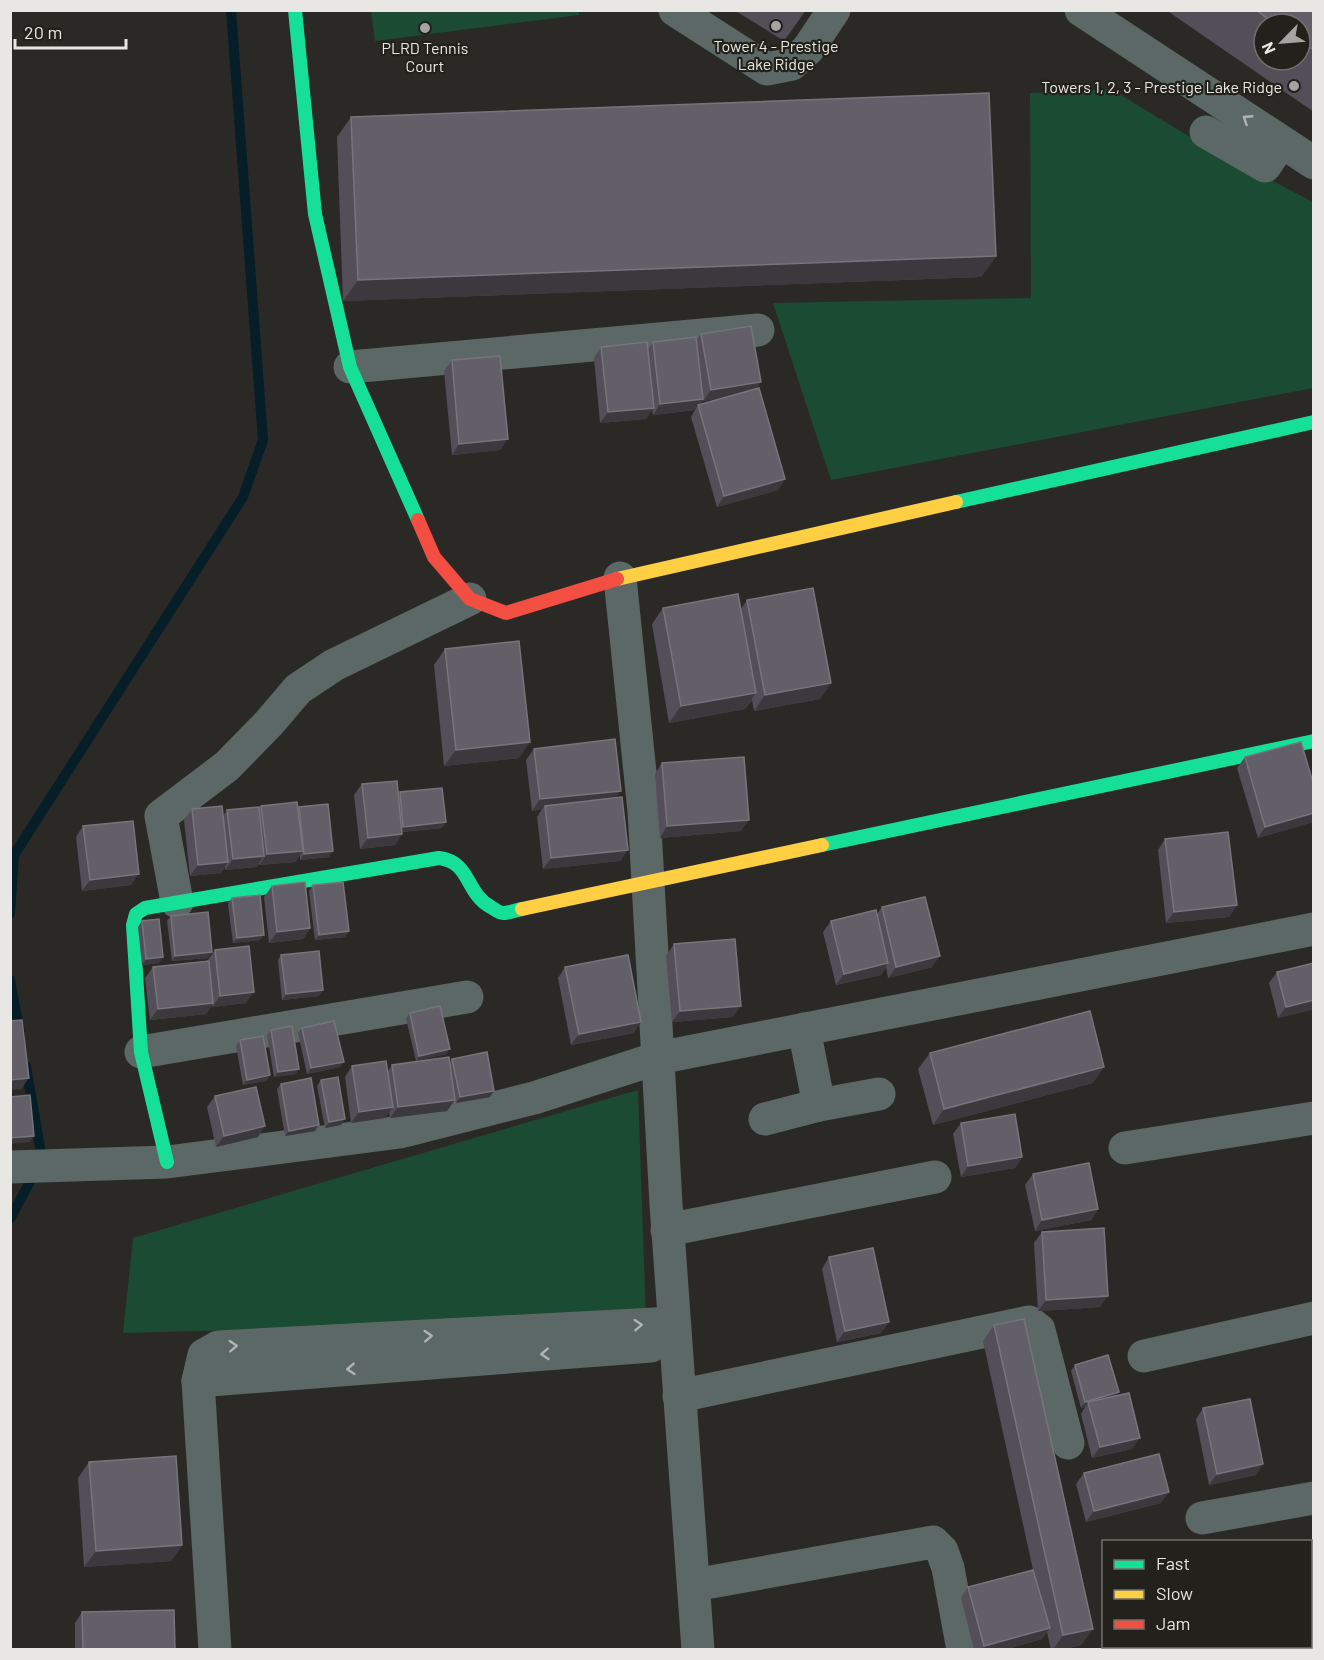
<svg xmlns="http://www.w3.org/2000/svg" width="1324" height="1660" viewBox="0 0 1324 1660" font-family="Barlow,sans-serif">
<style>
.park{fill:#1b4b33}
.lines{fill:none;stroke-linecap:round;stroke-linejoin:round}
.stream{stroke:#051e28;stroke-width:10}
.street{stroke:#5c6866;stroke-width:33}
.fast{stroke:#16e098;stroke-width:14}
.slow{stroke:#ffcf43;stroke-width:14}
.jam{stroke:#f24e42;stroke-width:14}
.wall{fill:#534e58;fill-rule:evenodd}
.shaded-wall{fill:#3c393e}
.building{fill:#635f68;stroke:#78747b;stroke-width:1.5}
.oneway{stroke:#b1b4b2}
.poi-dot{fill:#a6a4a2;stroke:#22211b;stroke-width:2}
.labels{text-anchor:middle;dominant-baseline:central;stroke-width:4.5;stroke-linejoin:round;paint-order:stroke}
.poi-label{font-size:16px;fill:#e9e7e4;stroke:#22211b}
</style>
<rect width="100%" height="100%" fill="#2b2926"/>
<g class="park">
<polygon points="579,11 579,15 375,41 371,11"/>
<polygon points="1111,89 1200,143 1313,202 1313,388 831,480 773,303 1031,298 1030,93"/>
<polygon points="638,1090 646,1319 123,1333 133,1238"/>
</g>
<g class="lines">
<g class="stream">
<polyline points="10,914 14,855 243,497 263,440 231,10"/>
<polyline points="10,980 20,1033"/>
<polyline points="10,1219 42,1159 26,1066"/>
</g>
<g class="street">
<polyline points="675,10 767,69 792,64 808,49 834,10"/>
<polyline points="1081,10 1314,163"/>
<polyline points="1206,132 1265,166 1281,142"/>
<polyline points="350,367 758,330"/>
<polyline points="620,578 644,811 666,1204 698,1650"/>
<polyline points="177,902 161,816 227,766 269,723 298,689 334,665 470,599"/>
<polyline points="804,1029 819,1105"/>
<polyline points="141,1052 467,997"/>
<polyline points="765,1119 819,1105 879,1094"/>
<polyline points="1125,1148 1314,1118"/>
<polyline points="10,1167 167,1162 400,1132 534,1098 658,1058 1314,929"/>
<polyline points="667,1230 935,1177"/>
<polyline points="1144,1356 1314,1318"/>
<polyline points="198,1381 651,1346"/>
<polyline points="679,1396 1029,1322 1039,1330 1068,1443"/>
<polyline points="1202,1518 1314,1498"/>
<polyline points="694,1585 933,1542 942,1551 948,1568 963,1650"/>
<polyline points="215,1650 198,1381 204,1355 218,1347 674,1323"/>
</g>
<g class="fast">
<polyline points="295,10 315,214 350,367 418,520"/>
<polyline points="956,502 1314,422"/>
<polyline points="822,845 1314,741"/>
<path d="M 167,1162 L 141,1052 L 133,925 L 136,914 L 145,908 L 439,858 C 471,862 465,893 491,907 C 494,909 499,913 503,913 C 509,913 516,910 522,909"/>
</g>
<g class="slow">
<polyline points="617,579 956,502"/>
<polyline points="522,909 822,845"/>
</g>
<polyline class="jam" points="418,520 434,557 470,599 506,613 617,579"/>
</g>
<g class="wall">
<polygon points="734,10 806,10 784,41"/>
<path d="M 1166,10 L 1314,10 L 1314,112 ZM 1264,24 L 1300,24 L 1300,60 L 1264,60 Z"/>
<polygon points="351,117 996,256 981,277 343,301 337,137"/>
<path d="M 701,334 L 761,382 L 755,389 L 785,479 L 778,490 L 717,507 L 691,417 L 695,410 L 653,415 L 652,410 L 646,419 L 600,423 L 594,358 L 601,347 L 648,349 L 653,342 L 696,340 ZM 728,397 L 699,405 L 703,400 L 703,401 Z"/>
<polygon points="452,360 500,450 452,455 444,371"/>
<polygon points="747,600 831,683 820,699 754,711 752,700 745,709 669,723 652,624 663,608 741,609"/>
<polygon points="445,649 519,758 444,766 434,665"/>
<polygon points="534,749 615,798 628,850 620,861 543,869 537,817 542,809 532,811 526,760"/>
<polygon points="1245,757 1314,786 1313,822 1258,838 1237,768"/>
<polygon points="662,763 741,831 660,838 655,774"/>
<polygon points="362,784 398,795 400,792 442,828 402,832 402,834 395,845 360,849 354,795"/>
<polygon points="261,806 298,809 299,807 329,857 300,860 300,855 295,862 259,865 259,864 256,867 225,870 225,867 221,873 190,876 184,820 192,809 223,816 227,810 259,809"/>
<polygon points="83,826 131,885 82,891 76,837"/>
<polygon points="1165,839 1237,905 1229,917 1166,923 1158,850"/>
<polygon points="313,885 349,931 345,937 315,940 309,891"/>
<polygon points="272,886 310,928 303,939 269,943 264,897"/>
<polygon points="232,898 260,940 233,943 228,904"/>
<polygon points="882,907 932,967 888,978 886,967 881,975 836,985 823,932 831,921 877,914"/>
<polygon points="171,916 208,958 172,961 167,921"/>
<polygon points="142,921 159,963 142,965 138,927"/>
<polygon points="674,944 733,1017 672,1022 666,956"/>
<polygon points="215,950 246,1003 212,1007 212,1005 206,1014 150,1020 145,978 153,967 207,961"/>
<polygon points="281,955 319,996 282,1000 278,960"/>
<polygon points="1314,963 1314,1009 1278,1018 1269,983 1277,972"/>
<polygon points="565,967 634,1033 571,1045 558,978"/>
<polygon points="410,1013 446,1054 416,1061 406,1018"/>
<polygon points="302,1028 340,1067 307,1074 298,1033"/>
<polygon points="271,1030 296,1074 274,1077 267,1035"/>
<polygon points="240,1040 270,1075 266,1081 243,1085 236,1046"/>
<polygon points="930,1053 1093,1083 933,1125 918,1069"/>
<polygon points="452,1059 490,1097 456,1103 453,1090 455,1100 447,1111 390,1118 389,1112 385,1118 351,1123 345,1077 352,1066 388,1071 392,1065 450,1062"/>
<polygon points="321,1080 341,1125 325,1128 317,1086"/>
<polygon points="281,1084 315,1131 285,1136 277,1089"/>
<polygon points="215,1096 258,1137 216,1147 207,1107"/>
<polygon points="961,1123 1022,1157 1015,1168 961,1177 953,1134"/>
<polygon points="1033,1174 1098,1209 1091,1220 1035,1231 1025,1185"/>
<polygon points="1042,1232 1100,1307 1038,1311 1034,1243"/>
<polygon points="829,1257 881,1333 837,1342 822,1269"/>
<polygon points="994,1325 1093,1629 1081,1645 1060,1650 1051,1650 1047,1632 1042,1639 1004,1650 974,1650 961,1598 968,1587 1033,1570 983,1341"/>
<polygon points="1075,1365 1117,1396 1132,1449 1092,1458 1081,1414 1085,1407 1081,1408 1071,1371"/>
<polygon points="1203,1408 1256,1475 1209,1485 1196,1419"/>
<polygon points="89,1462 182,1545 171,1561 84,1567 78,1478"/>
<polygon points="1084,1473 1161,1503 1086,1522 1076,1484"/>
<polygon points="82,1612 175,1650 75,1650 75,1623"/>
</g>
<g class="shaded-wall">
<polygon points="996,256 981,277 343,301 358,280"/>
<polygon points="761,382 753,393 703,401 711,390"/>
<polygon points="703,399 695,410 653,415 660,404"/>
<polygon points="654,408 646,419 600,423 608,412"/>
<polygon points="508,439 500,450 452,455 459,444"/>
<polygon points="785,479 778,490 717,507 724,496"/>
<polygon points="831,683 820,699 754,711 765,695"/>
<polygon points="756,693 745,709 669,723 681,706"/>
<polygon points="530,742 519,758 444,766 456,750"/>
<polygon points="621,791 613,802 545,806 542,809 532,811 540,799"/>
<polygon points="1314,813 1313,822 1258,838 1265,827"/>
<polygon points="749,820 741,831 660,838 667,826"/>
<polygon points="446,822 442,828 399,832 403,827"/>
<polygon points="402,834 395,845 360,849 368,838"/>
<polygon points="628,850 620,861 543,869 551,858"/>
<polygon points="303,851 295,862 259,865 267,854"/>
<polygon points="333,851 329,857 300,860 304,854"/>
<polygon points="264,856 256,867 225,870 233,859"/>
<polygon points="228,862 221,873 190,876 198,865"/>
<polygon points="139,874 131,885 82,891 90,880"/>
<polygon points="1237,905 1229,917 1166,923 1174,912"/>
<polygon points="310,928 303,939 269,943 277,932"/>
<polygon points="349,931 345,937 315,940 319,935"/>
<polygon points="264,935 260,940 233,943 237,938"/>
<polygon points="212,952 208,958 172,961 175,956"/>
<polygon points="940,956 932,967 888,978 896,967"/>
<polygon points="163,957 159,963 142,965 146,959"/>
<polygon points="888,963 881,975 836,985 844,974"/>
<polygon points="323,990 319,996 282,1000 286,994"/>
<polygon points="254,992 246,1003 212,1007 220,996"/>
<polygon points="1314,1000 1314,1009 1278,1018 1286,1007"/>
<polygon points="213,1003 206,1014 150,1020 158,1009"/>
<polygon points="741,1006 733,1017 672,1022 680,1011"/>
<polygon points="641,1022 634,1033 571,1045 579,1034"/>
<polygon points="450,1049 446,1054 416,1061 419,1056"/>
<polygon points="344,1062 340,1067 307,1074 311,1068"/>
<polygon points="1104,1067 1093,1083 933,1125 944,1109"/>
<polygon points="299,1069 296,1074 274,1077 278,1072"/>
<polygon points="270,1075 266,1081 243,1085 247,1080"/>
<polygon points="29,1078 21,1089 10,1090 10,1080"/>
<polygon points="494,1091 490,1097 456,1103 460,1097"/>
<polygon points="455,1100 447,1111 390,1118 398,1107"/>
<polygon points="393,1107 385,1118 351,1123 359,1112"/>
<polygon points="345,1119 341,1125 325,1128 329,1122"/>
<polygon points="319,1125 315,1131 285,1136 289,1131"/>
<polygon points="265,1126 258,1137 216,1147 224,1136"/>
<polygon points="34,1136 30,1142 10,1144 10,1138"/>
<polygon points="1022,1157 1015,1168 961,1177 968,1166"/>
<polygon points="1098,1209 1091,1220 1035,1231 1042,1220"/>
<polygon points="1108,1296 1100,1307 1038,1311 1046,1300"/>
<polygon points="889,1322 881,1333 837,1342 845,1331"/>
<polygon points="1119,1392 1115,1398 1088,1402 1085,1407 1081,1408 1085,1402"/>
<polygon points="1140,1438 1132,1449 1092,1458 1100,1447"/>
<polygon points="1263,1464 1256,1475 1209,1485 1217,1474"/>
<polygon points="1169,1492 1161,1503 1086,1522 1094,1511"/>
<polygon points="182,1545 171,1561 84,1567 96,1551"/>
<polygon points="1050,1628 1042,1639 1004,1650 982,1650 984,1646"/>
<polygon points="1093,1629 1081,1645 1060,1650 1053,1650 1063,1635"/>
<polygon points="1314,1636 1314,1646 1294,1649 1296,1647 1311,1647 1311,1637"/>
</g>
<g class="building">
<polygon points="1256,10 1314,10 1314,50 1300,41 1300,24 1275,24"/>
<polygon points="989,93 996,256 358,280 351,117"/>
<polygon points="751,326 761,382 711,390 701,334"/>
<polygon points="696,337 703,399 660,404 653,342"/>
<polygon points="647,342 654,408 608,412 601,347"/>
<polygon points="500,356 508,439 459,444 452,360"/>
<polygon points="759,388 785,479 724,496 698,405"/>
<polygon points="813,588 831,683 765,695 747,600"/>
<polygon points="738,594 756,693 681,706 663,608"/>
<polygon points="519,641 530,742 456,750 445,649"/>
<polygon points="615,739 621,791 540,799 534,749"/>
<polygon points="1301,742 1314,786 1314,813 1265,827 1245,757"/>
<polygon points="744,757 749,820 667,826 662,763"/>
<polygon points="397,781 402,834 368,838 362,784"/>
<polygon points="442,788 446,822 403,827 400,792"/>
<polygon points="622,797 628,850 551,858 545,806"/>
<polygon points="297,802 303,851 267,854 261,806"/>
<polygon points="328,804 333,851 304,854 299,807"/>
<polygon points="222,806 228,862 198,865 192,809"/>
<polygon points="259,807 264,856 233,859 227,810"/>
<polygon points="133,821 139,874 90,880 83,826"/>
<polygon points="1228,832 1237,905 1174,912 1165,839"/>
<polygon points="305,882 310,928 277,932 272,886"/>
<polygon points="343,882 349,931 319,935 313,885"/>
<polygon points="260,895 264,935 237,938 232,898"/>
<polygon points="925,897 940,956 896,967 882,907"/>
<polygon points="876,910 888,963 844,974 831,921"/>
<polygon points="208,912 212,952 175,956 171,916"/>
<polygon points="159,919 163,957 146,959 142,921"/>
<polygon points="735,939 741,1006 680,1011 674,944"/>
<polygon points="249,946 254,992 220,996 215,950"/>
<polygon points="319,951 323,990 286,994 281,955"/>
<polygon points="628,955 641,1022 579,1034 565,967"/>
<polygon points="209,961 213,1003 158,1009 153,967"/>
<polygon points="1314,963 1314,1000 1286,1007 1277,972"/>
<polygon points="440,1006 450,1049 419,1056 410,1013"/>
<polygon points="1090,1011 1104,1067 944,1109 930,1053"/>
<polygon points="22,1020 29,1078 10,1080 10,1021"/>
<polygon points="334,1021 344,1062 311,1068 302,1028"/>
<polygon points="292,1026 299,1069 278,1072 271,1030"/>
<polygon points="263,1036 270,1075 247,1080 240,1040"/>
<polygon points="487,1052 494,1091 460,1097 452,1059"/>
<polygon points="449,1057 455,1100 398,1107 392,1065"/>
<polygon points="386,1061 393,1107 359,1112 352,1066"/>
<polygon points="338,1077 345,1119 329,1122 321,1080"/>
<polygon points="311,1078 319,1125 289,1131 281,1084"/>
<polygon points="256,1087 265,1126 224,1136 215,1096"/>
<polygon points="30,1095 34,1136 10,1138 10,1097"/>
<polygon points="1015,1114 1022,1157 968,1166 961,1123"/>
<polygon points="1089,1163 1098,1209 1042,1220 1033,1174"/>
<polygon points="1104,1228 1108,1296 1046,1300 1042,1232"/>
<polygon points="873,1248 889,1322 845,1331 829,1257"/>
<polygon points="1024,1319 1093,1629 1063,1635 994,1325"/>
<polygon points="1108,1355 1119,1392 1085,1402 1075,1365"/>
<polygon points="1129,1393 1140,1438 1100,1447 1088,1402"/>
<polygon points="1250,1399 1263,1464 1217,1474 1203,1408"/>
<polygon points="1159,1454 1169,1492 1094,1511 1084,1473"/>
<polygon points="176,1456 182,1545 96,1551 89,1462"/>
<polygon points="1311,1568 1314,1568 1314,1636 1311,1637"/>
<polygon points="1033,1570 1050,1628 984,1646 968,1587"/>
<polygon points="174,1610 175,1650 83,1650 82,1612"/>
</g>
<defs><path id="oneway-chevron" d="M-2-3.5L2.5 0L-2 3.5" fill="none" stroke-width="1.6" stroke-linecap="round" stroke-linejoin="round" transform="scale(1.5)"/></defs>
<g class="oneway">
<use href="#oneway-chevron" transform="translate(1247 119) rotate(-147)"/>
<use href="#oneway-chevron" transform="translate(638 1325) rotate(-3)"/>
<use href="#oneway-chevron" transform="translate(428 1336) rotate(-3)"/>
<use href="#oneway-chevron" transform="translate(233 1346) rotate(-3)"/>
<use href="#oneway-chevron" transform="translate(545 1354) rotate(176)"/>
<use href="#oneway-chevron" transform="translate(351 1369) rotate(176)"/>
</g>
<g class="poi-dot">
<circle cx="776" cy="26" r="6"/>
<circle cx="425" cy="28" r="6"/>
<circle cx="1294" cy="86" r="6"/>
</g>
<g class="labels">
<g class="poi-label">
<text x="776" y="45">Tower 4 - Prestige<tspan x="776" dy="18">Lake Ridge</tspan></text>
<text x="425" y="47">PLRD Tennis<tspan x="425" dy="18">Court</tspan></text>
<text x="1282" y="86" text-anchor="end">Towers 1, 2, 3 - Prestige Lake Ridge</text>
</g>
</g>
<rect width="1324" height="1660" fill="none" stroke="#e9e7e4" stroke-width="24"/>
<rect x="1102" y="1540" width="210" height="108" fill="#22211b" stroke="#72706b" stroke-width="1.5"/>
<rect x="1114" y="1560" width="30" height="9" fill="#16e098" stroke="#72706b" stroke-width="1.5"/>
<text x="1156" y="1570" font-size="18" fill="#e9e7e4">Fast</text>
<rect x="1114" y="1590" width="30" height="9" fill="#ffcf43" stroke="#72706b" stroke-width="1.5"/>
<text x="1156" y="1600" font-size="18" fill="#e9e7e4">Slow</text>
<rect x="1114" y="1620" width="30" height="9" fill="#f24e42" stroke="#72706b" stroke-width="1.5"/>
<text x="1156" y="1630" font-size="18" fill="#e9e7e4">Jam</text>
<g transform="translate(1282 42) rotate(245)"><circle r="28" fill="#22211b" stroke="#72706b" stroke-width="1.5"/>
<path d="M0-4.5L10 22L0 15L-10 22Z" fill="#a6a4a2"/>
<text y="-9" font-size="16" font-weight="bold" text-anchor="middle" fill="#e9e7e4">N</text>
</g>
<path d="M15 39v9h111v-9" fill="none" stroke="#e9e7e4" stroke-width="3"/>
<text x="24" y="39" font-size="18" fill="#e9e7e4" stroke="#22211b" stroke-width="4.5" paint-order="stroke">20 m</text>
</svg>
